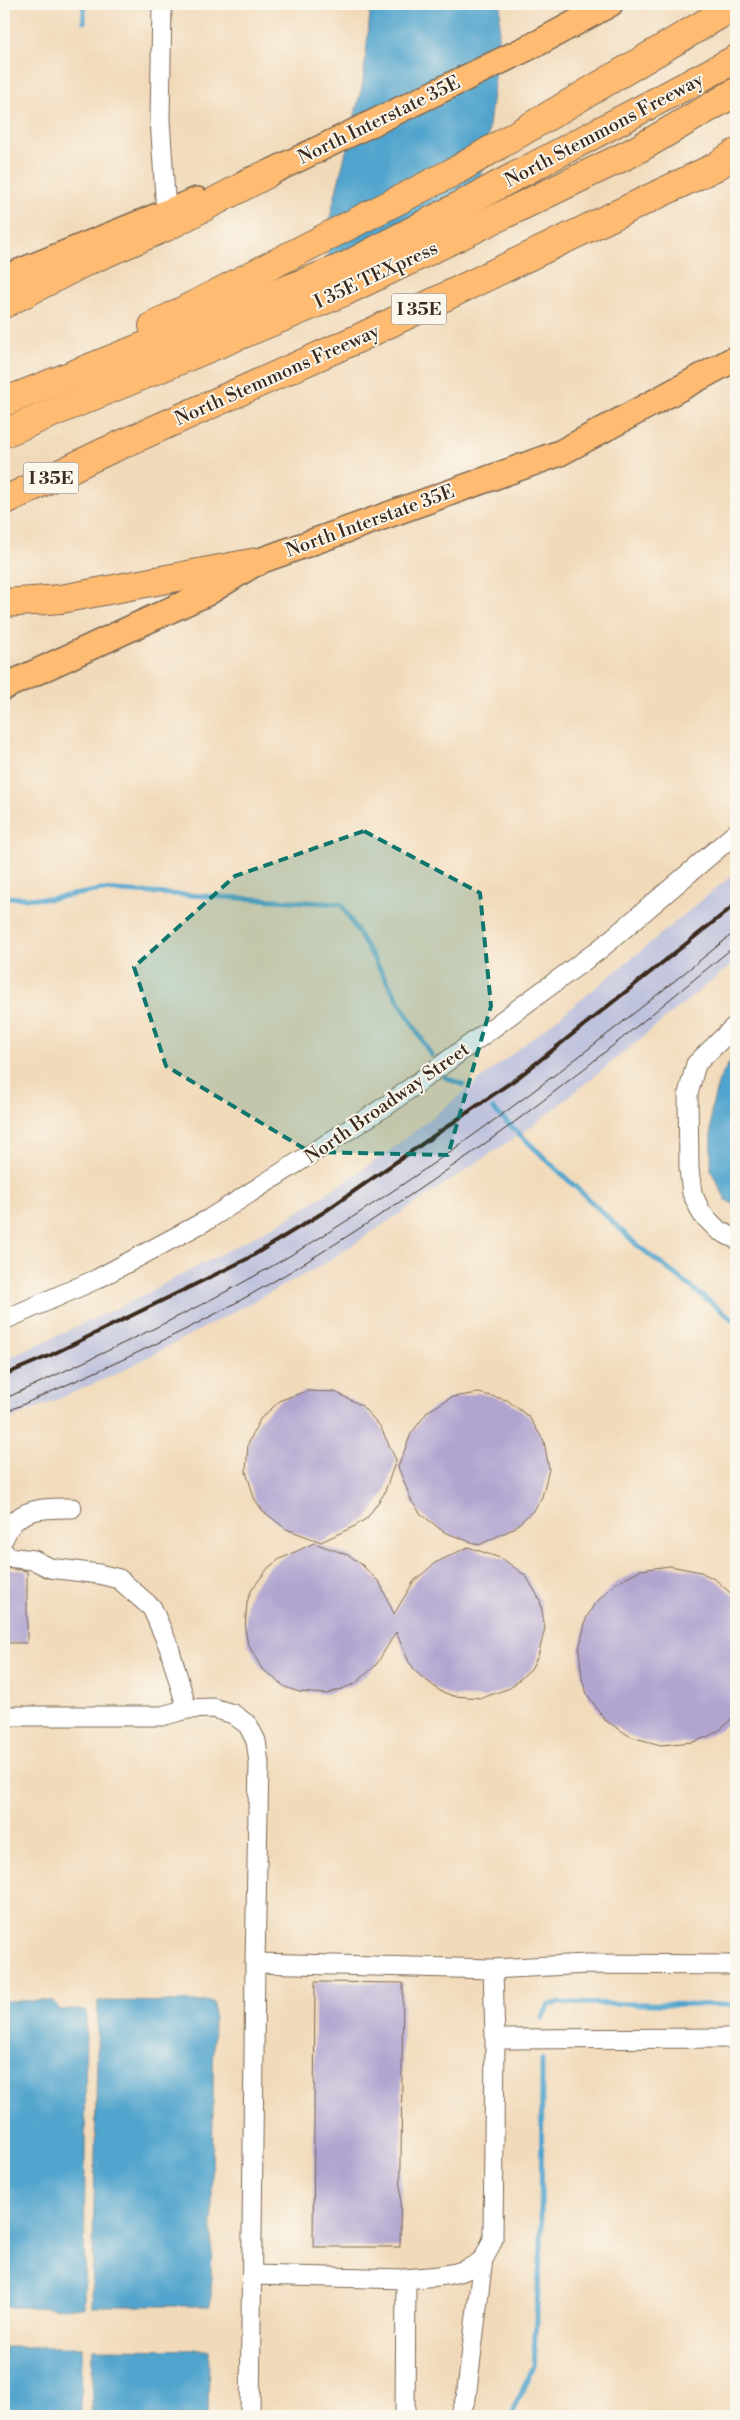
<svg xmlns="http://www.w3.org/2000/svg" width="740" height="2420" viewBox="0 0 740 2420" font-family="'Libre Bodoni',serif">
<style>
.industrial{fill:#bfc2dd}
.water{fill:#51a4cd;stroke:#466776}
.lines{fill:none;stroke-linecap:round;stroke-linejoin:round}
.stream{stroke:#51a4cd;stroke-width:5}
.building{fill:#b1a5d0}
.minor-casing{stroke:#7b6855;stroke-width:21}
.major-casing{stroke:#7b6855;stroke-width:28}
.highway-casing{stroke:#7b6855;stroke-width:30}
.minor{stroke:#fff;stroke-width:19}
.major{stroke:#febb71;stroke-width:25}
.highway{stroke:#febb71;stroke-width:28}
.tram{stroke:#3b2a1e;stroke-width:1}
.rail{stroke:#3b2a1e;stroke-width:4}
.marked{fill:#0f766e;fill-opacity:0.2;stroke:#0f766e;stroke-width:4;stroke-dasharray:10 6;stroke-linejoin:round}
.labels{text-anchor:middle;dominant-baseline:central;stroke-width:4;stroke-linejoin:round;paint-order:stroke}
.shield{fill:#fbf7ec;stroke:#75685c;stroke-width:1}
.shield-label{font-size:18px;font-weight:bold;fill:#3b2a1e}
.street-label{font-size:19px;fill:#3b2a1e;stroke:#fbf7ec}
</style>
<rect width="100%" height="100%" fill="#fbf7ec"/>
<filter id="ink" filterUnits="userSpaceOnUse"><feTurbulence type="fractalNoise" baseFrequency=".02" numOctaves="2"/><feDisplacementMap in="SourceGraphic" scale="10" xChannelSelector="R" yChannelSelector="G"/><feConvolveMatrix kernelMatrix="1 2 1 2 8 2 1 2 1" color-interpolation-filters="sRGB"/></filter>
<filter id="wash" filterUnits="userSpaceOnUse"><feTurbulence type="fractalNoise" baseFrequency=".0096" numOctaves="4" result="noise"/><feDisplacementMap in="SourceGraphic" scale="20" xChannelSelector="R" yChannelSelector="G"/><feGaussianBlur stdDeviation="1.12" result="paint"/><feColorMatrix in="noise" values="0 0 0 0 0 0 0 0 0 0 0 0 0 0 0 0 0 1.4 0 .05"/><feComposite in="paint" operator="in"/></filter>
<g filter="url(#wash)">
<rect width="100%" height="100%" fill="#f1daba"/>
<polygon class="industrial" points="736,872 736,961 534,1125 322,1265 114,1375 4,1422 4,1360 132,1301 287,1219 344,1182 392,1149 587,995"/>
<g class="water">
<polygon points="371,4 501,4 497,60 486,151 472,211 334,269 328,257 327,229 363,82"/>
<polygon points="736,1051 736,1206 726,1200 711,1171 711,1110 719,1080"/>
<polygon points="4,2001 53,2001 60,2010 86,2010 84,2308 4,2307"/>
<polygon points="98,2001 214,2002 211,2306 92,2306"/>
<polygon points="4,2347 82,2347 81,2416 4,2416"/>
<polygon points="93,2349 209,2350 208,2416 91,2416"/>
</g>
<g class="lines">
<g class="stream">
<polyline points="84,22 84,4"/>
<polyline points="4,897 49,899 101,890 341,904 431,1055"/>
<polyline points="445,1077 463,1085"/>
<polyline points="493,1109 637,1245 736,1322"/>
<polyline points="542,2018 549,2005 560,2003 736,2005"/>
<polyline points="512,2415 533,2366 541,2245 542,2059"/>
</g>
</g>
<g id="blocks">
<g class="building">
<polygon points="307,1391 335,1392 361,1405 380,1426 396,1460 384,1494 367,1518 355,1526 321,1542 286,1529 263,1511 255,1500 246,1472 248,1444 260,1419 281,1400"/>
<polygon points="479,1393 507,1400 529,1417 544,1441 549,1469 542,1497 534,1510 513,1529 479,1545 444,1532 421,1514 412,1502 398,1467 411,1434 428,1411 452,1397"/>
<polygon points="314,1543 348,1555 360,1563 380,1583 394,1614 414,1581 435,1563 468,1547 503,1559 526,1576 540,1600 545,1628 538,1656 531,1669 510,1688 482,1698 453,1696 440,1691 417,1673 409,1662 396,1632 376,1665 355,1684 327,1694 299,1692 285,1687 262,1669 248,1644 245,1630 247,1602 252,1589 269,1567 280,1559"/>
<polygon points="670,1566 701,1572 716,1580 736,1598 736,1714 721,1729 707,1737 693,1742 661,1745 631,1737 605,1720 587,1694 582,1679 579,1649 586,1619 593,1606 614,1584 640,1570"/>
<polygon points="4,1568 27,1571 27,1643 4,1643"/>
<polygon points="315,1982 403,1983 400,2247 313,2247"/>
</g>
</g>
</g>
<g filter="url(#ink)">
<use href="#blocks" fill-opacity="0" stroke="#7b6855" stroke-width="1"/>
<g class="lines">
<defs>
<g id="minor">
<polyline points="162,4 160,119 166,212"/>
<polyline points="736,1025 696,1064 688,1094 689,1169 692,1193 702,1214 718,1230 736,1239"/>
<polyline points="4,1320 97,1279 209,1219 386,1106 600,949 736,833"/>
<path d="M 4,1538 C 15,1507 44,1508 72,1508"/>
<polyline points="4,1552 7,1557 34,1560 50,1568 99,1574 119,1579 152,1608 169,1647 187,1709"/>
<polyline points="4,1716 162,1716 187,1709 213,1708 233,1714 248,1725 256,1741 259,1763 255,1963"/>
<polyline points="493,1969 587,1964 736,1965"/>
<polyline points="495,2039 736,2038"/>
<polyline points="252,2275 406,2279"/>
<path d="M 250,2416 L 255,1963 L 493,1969 L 495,2039 L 493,2239 C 490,2245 487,2255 482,2260 C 464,2277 430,2276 406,2279 L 405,2416"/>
<polyline points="459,2416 466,2398 483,2259"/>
</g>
<g id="major">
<polyline points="246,182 265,175 540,42 610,4"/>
<polyline points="4,278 197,200"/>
<polyline points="4,687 207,593 257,562 560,453 736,358"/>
</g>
<g id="highway">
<polyline points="4,304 83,263 166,227 265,175"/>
<polyline points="153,326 457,170 736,5"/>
<polyline points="4,402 346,266 736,59"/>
<polyline points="4,433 344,292 633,152 736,92"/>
<polyline points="4,501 98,455 357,339 715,167 736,153"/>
<polyline points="4,603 61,599 257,562"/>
</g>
</defs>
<use href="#minor" class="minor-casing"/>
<use href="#major" class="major-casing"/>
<use href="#highway" class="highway-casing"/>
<use href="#minor" class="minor"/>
<use href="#major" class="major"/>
<use href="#highway" class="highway"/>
<g class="tram">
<path d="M 4,1399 C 110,1350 216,1302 316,1240 C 465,1149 601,1041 736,931"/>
<path d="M 4,1413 C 58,1388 114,1365 168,1338 C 259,1294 347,1238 431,1181 C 538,1110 637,1026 736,945"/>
</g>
<polyline class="rail" points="4,1375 51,1355 247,1259 324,1212 520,1076 736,904"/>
</g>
</g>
<path class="marked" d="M 364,831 L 480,893 L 491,1006 L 448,1155 L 310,1152 L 166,1066 L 134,967 L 235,876 Z"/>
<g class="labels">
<g class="shield">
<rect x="391.5" y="293.5" width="55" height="31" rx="4"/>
<rect x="23.5" y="462.5" width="55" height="31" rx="4"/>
</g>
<g class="shield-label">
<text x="419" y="309">I 35E</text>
<text x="51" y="478">I 35E</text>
</g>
<g class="street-label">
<text transform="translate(379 120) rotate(-26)">North Interstate 35E</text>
<text transform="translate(604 130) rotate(-28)">North Stemmons Freeway</text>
<text transform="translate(376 275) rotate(-25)">I 35E TEXpress</text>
<text transform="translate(277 375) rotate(-24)">North Stemmons Freeway</text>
<text transform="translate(370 521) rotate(-20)">North Interstate 35E</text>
<text transform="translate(387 1103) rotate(-35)">North Broadway Street</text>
</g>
</g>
<rect width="740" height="2420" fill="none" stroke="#fbf7ec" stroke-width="20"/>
</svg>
